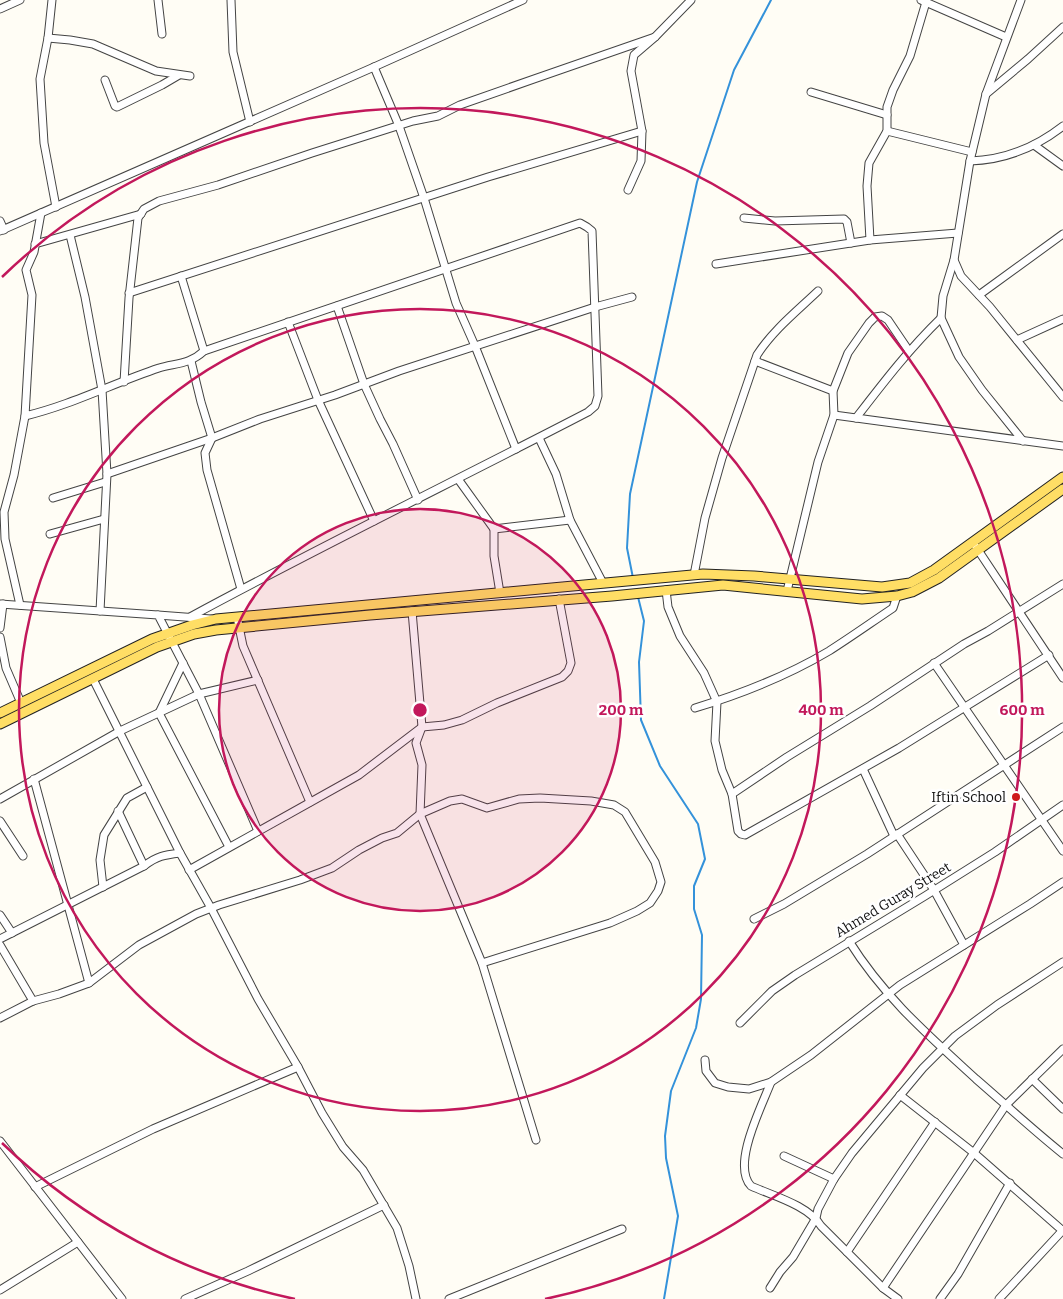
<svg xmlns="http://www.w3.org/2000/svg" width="1063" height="1299" viewBox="0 0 1063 1299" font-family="Bitter,serif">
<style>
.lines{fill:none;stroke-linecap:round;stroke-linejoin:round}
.stream{stroke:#3492da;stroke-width:2}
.minor-casing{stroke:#444;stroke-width:9}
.major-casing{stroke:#222;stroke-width:11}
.minor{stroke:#fff;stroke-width:7}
.major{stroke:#ffde65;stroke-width:9}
.ring{fill:none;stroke:#c2185b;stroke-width:2.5}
.poi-dot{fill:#cf1a1d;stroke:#fff;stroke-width:2}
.labels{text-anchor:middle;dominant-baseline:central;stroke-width:5;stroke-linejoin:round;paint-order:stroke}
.poi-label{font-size:14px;fill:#111;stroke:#fff;text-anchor:end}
.street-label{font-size:14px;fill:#111;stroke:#fff}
.centre{fill:#c2185b;stroke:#fff;stroke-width:2.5}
.ring-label{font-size:15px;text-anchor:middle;font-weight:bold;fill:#c2185b;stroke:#fff;stroke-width:5;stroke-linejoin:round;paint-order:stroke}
</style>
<rect width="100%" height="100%" fill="#fffdf5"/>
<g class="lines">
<g class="stream">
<polyline points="633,578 627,548 630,494 697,182 734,70 771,0"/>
<polyline points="638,597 644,621 639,662 641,720 660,766 698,824 705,859 694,886 694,909 702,935 701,999 696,1028 671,1091 665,1136 666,1158 678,1216 664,1299"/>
</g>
<defs>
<g id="minor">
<polyline points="52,0 48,38 40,79 44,143 56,207"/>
<polyline points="158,0 162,34"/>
<polyline points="231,0 233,52 250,122"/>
<polyline points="921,0 1006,37"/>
<polyline points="1021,0 986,94 970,161 954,260 961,276 990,307 1063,397"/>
<polyline points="0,9 20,0"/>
<polyline points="48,38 70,40 93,44 156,71 190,76"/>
<polyline points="374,67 399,126 424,198 456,303 475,346 516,449"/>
<polyline points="105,80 115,106 117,107 162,85 179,75"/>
<polyline points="811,92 887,115"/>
<polyline points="986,94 1028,59 1063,27"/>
<polyline points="887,131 972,152"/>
<polyline points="1034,145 1063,166"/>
<path d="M 970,161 C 1004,160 1036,147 1063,126"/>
<polyline points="628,190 641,161 642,131 631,71 634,55 655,37 691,0"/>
<path d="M 41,213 L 34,252 L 26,270 L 32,295 L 25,416 C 71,405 114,383 159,368 C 177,363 190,364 204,351 L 580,223 L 587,227 L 592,231 L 598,396 L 595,406 L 588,412 C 455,481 321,546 190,617"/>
<polyline points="744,218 775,221 844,219 847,222 851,243"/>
<polyline points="0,221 4,230"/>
<polyline points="0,231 374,67 523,0"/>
<polyline points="70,235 85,297 102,390 107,474 100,611"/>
<polyline points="870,240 867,186 869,163 887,131 887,107 893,90 910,56 926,2"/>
<polyline points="35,244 141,214"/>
<polyline points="954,260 943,296 941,318 959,357 982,390 1023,441"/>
<polyline points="716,264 870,240 958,233"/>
<polyline points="181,276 204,351"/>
<polyline points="129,293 488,177 642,131"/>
<polyline points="979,295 1063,234"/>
<polyline points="337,306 364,384 380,419 393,444 418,500"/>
<polyline points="288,322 318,400 374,521"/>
<polyline points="1017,340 1063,319"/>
<polyline points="191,361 201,402 212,438 205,453 207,470 241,589"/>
<polyline points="755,361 833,391"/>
<polyline points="124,382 129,298 138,218 144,209 159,201 218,185 312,153 413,121 438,116 460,105 534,79 655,37"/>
<polyline points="834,415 1063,446"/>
<path d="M 856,418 C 883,383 909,349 941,318"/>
<polyline points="539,438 556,474 570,520 603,583"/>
<polyline points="107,474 212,438 260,419 335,395 399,371 595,307 632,297"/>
<polyline points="458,479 494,529 570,520"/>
<polyline points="53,498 105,482"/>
<polyline points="494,529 494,556 500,593"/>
<polyline points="50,534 104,519"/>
<polyline points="976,547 1063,678"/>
<path d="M 694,575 L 705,518 L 722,458 L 757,355 C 773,330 797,311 818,291"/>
<polyline points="666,590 668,607 680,636 704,673 717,702 715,741 722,770 732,794 738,831 741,834 745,835 899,748 1049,655"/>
<polyline points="787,591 818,462 834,415 833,391 848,353 869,323 875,317 882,316 888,320 909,351"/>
<polyline points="0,604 158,615 199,694 258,831"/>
<polyline points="20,605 5,539 4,512 14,475 25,416"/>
<polyline points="412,611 422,727 416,743 422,765 420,814 482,963 536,1140"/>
<polyline points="158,615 211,619"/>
<polyline points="237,617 243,646 310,802"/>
<polyline points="0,628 3,604"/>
<polyline points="0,637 6,668 21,703"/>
<polyline points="183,663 159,713 229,847"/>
<polyline points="934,663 1063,851"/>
<polyline points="93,679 180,853 211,908 258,999 298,1067 322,1113 343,1147 363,1170 397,1228 409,1266 416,1299"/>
<path d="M 695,708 C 741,694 787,676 829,651 C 851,637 872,622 893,608 L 897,596"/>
<polyline points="863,769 894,836"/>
<polyline points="34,779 89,983"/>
<polyline points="732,794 787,757 870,706 964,644 988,631 1063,584"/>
<polyline points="0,799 120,731 199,694 258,680"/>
<polyline points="118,811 144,866"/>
<polyline points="0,821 23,856"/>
<polyline points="897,834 934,890 964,945"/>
<polyline points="189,870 359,775 422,727 444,725 462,720 497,703 562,677 568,671 571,663 559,599"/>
<polyline points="103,887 100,860 104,835 127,798 147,787"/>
<polyline points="0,915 12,933"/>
<polyline points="754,919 784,904 867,854 1063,727"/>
<path d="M 0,939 L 144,866 C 157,856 164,855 180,853"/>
<path d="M 849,941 C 884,997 928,1035 976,1079 C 1005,1104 1033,1130 1063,1154"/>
<polyline points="0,945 33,1001"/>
<polyline points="0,1018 33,1001 59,994 89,983 139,945 196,914 219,905 300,880 332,868 359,850 382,838 397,833 420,814 450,801 462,799 487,808 519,799 540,798 591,801 614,805 625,812 655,862 661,882 658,891 650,903 637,911 610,923 482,963"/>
<polyline points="740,1023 772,991 795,975 925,896 995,852 1063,805"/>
<polyline points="705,1060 706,1071 715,1083 728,1087 749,1089 771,1082 811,1055 900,985 1030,904 1063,882"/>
<polyline points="1032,1079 1063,1109"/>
<path d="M 771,1082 C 762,1106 731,1165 751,1186 C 773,1196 808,1205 821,1226 L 883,1288 L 898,1299"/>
<polyline points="900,1095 974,1153 1063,1231"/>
<polyline points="0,1141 122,1299"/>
<polyline points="784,1156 834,1179"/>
<polyline points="35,1187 153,1129 298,1067"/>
<polyline points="847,1252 935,1122"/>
<polyline points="770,1288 780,1272 793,1257 816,1218 818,1209 834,1179 852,1153 923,1068 955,1036 997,1005 1063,962"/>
<polyline points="883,1288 1006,1105 1063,1049"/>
<polyline points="0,1290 78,1242"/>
<polyline points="185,1299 248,1271 384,1205"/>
<polyline points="449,1299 622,1229"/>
<polyline points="940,1299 958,1274 1010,1183"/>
<polyline points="999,1299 1063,1230"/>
</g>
<g id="major">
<polyline points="0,713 152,639 192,625 216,619 703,574 754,576 882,587 910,583 934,570 1063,477"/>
<polyline points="0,724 157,647 194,634 216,630 370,615 612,596 723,585 862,599 897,596 912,592 939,578 1063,489"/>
</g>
</defs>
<use href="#minor" class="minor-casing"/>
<use href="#major" class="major-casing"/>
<use href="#minor" class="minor"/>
<use href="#major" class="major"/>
</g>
<circle cx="420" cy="710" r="201" fill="#c2185b" fill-opacity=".12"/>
<g class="ring">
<circle cx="420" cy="710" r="201"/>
<circle cx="420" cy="710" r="401"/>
<path d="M295 1299A602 602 0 0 1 2 1143M2 277A602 602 0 1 1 545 1299"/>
</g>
<circle class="poi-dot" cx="1016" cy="797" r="5"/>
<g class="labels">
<g class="poi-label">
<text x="1006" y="797">Iftin School</text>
</g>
<g class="street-label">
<text transform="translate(893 900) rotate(-31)">Ahmed Guray Street</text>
</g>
</g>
<circle cx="420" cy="710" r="8" class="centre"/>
<g class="ring-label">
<text x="621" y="715">200 m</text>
<text x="821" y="715">400 m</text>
<text x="1022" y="715">600 m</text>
</g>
</svg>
